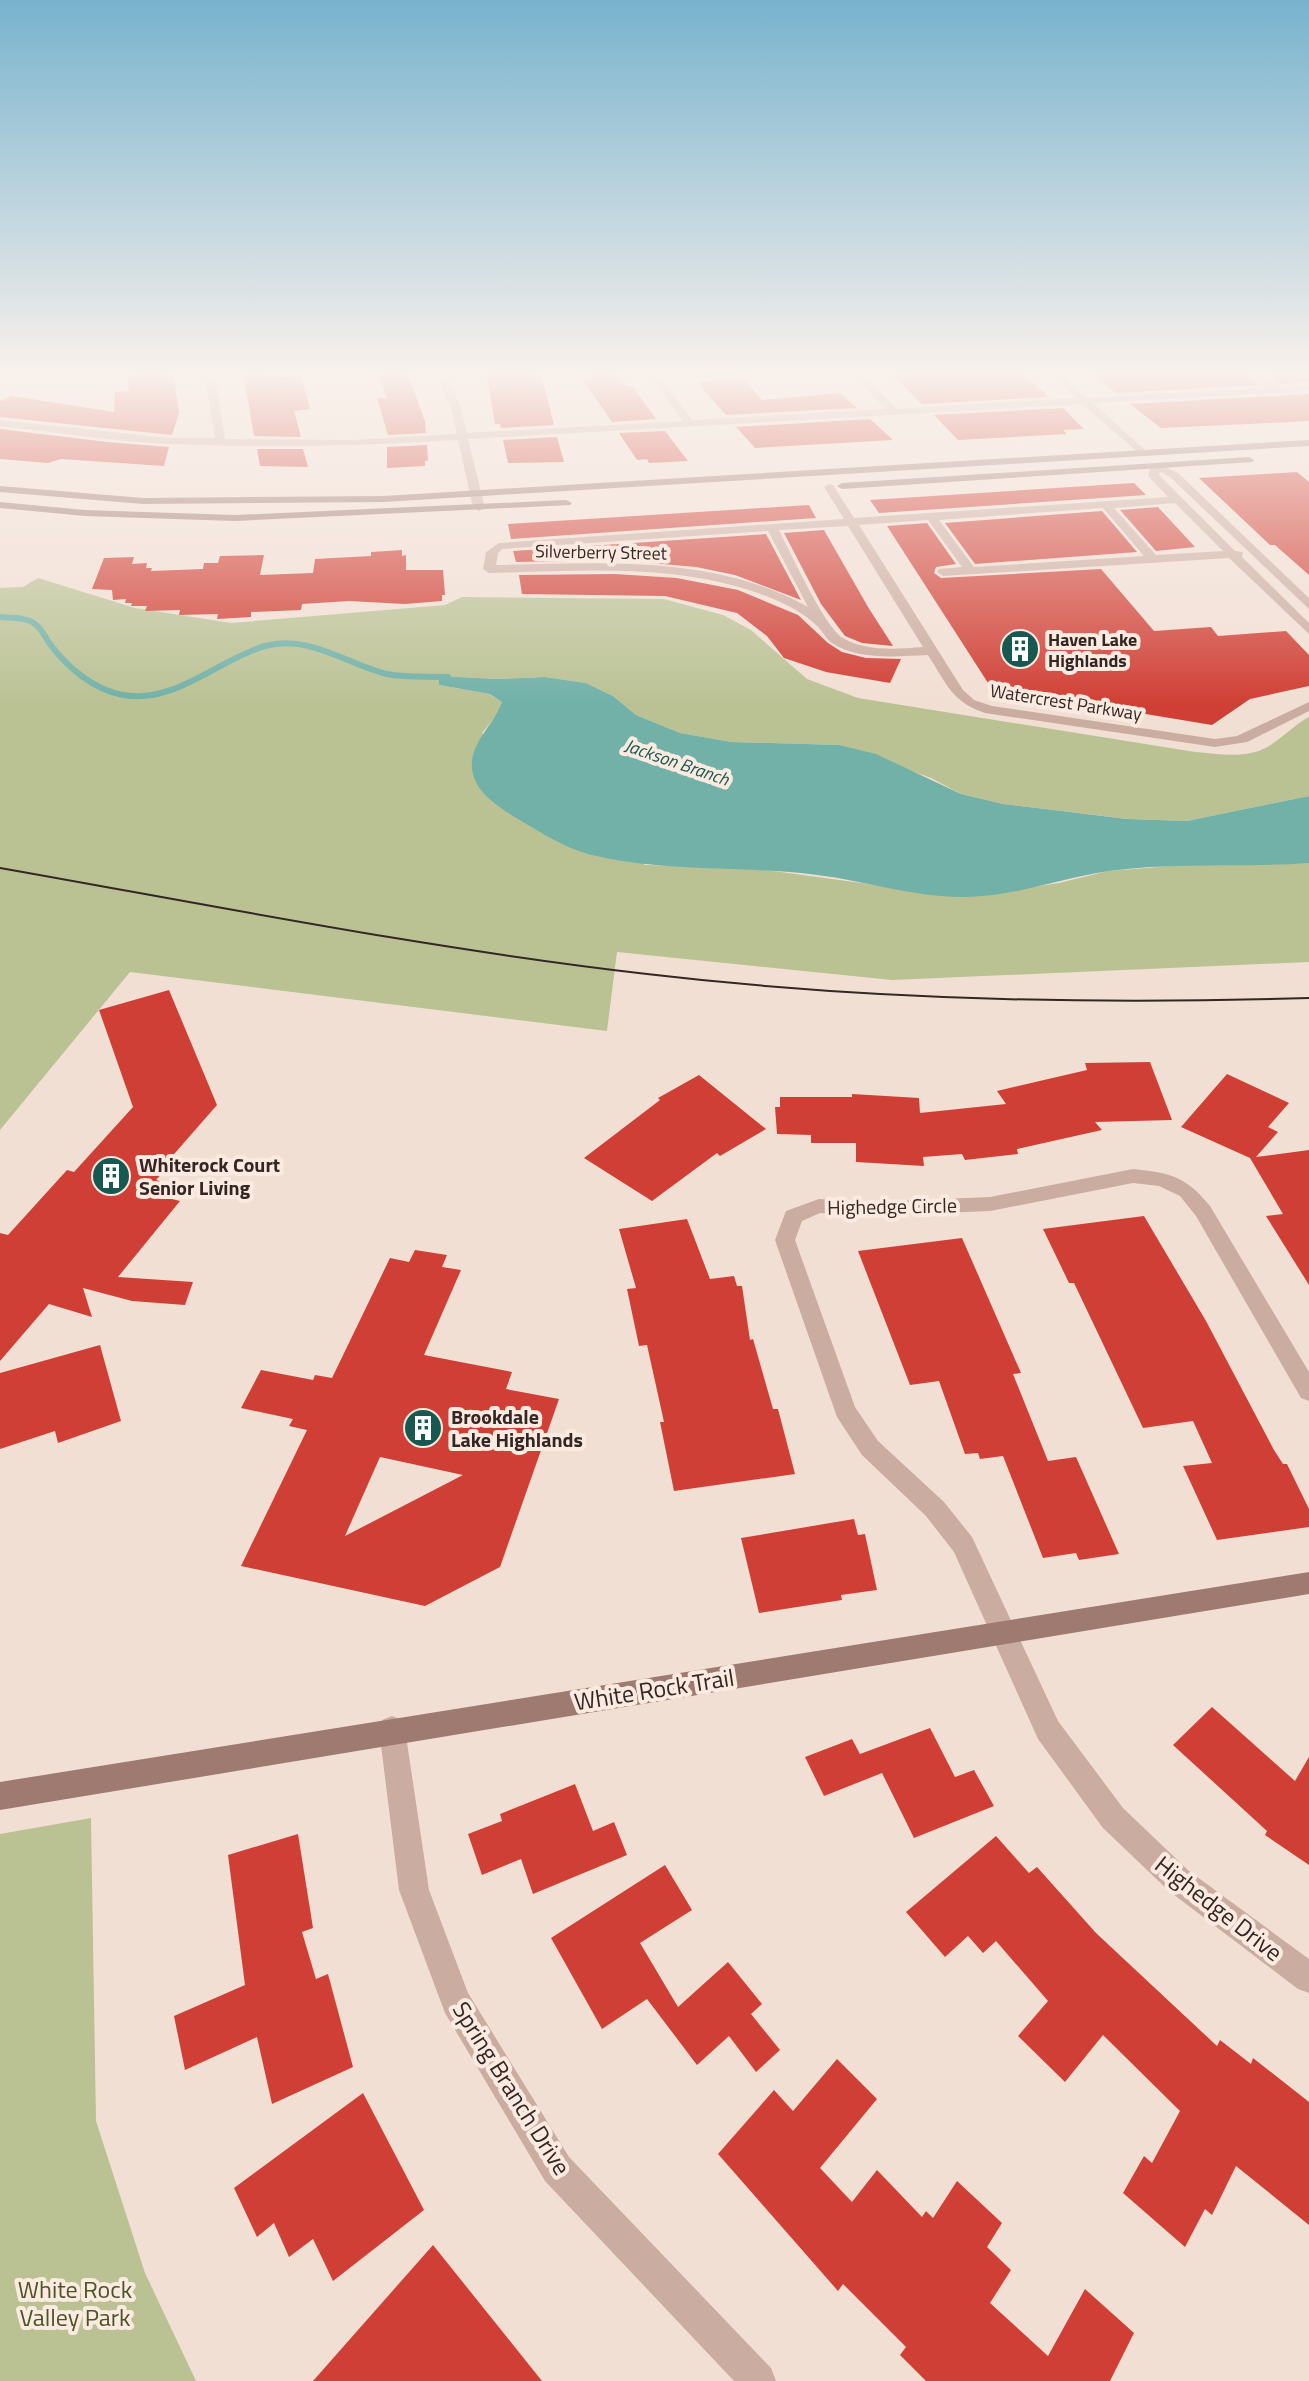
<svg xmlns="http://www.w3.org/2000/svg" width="1309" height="2381" viewBox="0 0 1309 2381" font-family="'Titillium Web',sans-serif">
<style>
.green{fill:#bac294}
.water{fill:#71b1a8}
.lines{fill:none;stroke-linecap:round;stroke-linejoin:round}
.stream{stroke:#71b1a8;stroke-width:6}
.building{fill:#d03f35;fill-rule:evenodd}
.street{fill:#cbaca0;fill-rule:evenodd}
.secondary{fill:#9e7a71;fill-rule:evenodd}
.tram{stroke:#342624;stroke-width:2}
.labels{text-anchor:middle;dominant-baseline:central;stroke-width:8;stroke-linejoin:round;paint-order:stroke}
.far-street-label{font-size:18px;fill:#342624;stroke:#faeae0}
.far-poi-label{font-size:18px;font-weight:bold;fill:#342624;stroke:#faeae0;text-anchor:start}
.far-water-label{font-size:18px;font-style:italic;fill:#175850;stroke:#faeae0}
.poi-label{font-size:20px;font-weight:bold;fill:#342624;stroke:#faeae0;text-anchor:start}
.street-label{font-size:20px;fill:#342624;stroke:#faeae0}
.near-street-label{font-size:24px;fill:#342624;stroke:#faeae0}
.near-park-label{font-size:24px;fill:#4b5426;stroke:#faeae0}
</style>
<rect width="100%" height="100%" fill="#f2dfd4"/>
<g class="green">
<path d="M 38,578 L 135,608 L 231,623 L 445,605 L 462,597 L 664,599 L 723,615 L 751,630 L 807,679 L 858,698 L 1195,752 C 1220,754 1250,760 1272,744 C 1286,735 1294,725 1309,717 L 1309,796 L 1187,821 L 1128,819 L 1003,804 L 961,794 L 931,778 L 839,745 L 732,742 L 680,733 L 636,715 L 613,696 L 586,683 L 545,677 L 498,679 L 439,676 L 439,685 L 490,694 L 502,702 L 499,712 L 482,733 L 645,865 L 744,867 L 965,897 L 1059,883 L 1108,871 L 1184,865 L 1309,863 L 1309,962 L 892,980 L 617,952 L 607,1031 L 130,972 L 0,1130 L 0,588 L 23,587 Z"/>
<polygon points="91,1818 96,2121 145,2273 196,2381 0,2381 0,1834"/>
</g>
<path class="water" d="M 439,676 L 498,679 L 545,677 L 586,683 L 613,696 L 636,715 L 680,733 L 732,742 L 839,745 L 876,754 L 961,794 L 1003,804 L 1127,819 L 1187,821 L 1309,796 L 1309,863 C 1243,868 1176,862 1109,871 C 1061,878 1016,896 967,897 C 916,898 867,881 817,875 C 741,865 663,873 588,854 C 563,847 540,832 518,819 C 505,811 484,798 477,784 C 459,750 493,729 502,702 L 490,694 L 439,685 Z"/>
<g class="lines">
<path class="stream" d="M 0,617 C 11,618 26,617 35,624 C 42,629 45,637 50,644 C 67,667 94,690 123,695 C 176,704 217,660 265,646 C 309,634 346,664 387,674 C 407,678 428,676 448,677"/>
</g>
<g class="building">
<polygon points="132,371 173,371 179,413 172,435 0,417 0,401 12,396 114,412 115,392 129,391 128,376 133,375"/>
<polygon points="243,371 266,371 267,378 301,376 310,409 294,411 301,437 254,436"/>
<polygon points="376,371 403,371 408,375 425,421 426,433 388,435 377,398 387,398"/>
<polygon points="486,371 537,371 544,385 554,425 501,428 500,424 495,424"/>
<polygon points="617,371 627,386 632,386 656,419 612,422 583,380 593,379 590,373"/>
<polygon points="888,371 1020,371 1049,397 922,404"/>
<polygon points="1087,371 1243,371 1259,385 1116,393"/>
<polygon points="1263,371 1309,371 1309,382 1280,384"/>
<polygon points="742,378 762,400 840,393 857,408 726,415 697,382"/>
<polygon points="1309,394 1309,421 1249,424 1161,428 1130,404"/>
<polygon points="1063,408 1084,429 1063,430 1067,434 958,440 934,415"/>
<polygon points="870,419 893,440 755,448 736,427"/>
<polygon points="0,429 107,442 169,447 164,466 61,459 48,463 0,459"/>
<polygon points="665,431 688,461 649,463 647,459 637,460 619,433"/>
<polygon points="557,437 564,462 508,463 503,440"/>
<polygon points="427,445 428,461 425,461 425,466 387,468 387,447"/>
<polygon points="257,449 303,449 308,467 260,466"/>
<polygon points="1297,472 1309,482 1309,575 1275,545 1270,545 1199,478"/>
<polygon points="1134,483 1146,495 879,513 870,500"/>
<polygon points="809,505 816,518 511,539 508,524"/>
<polygon points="1158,507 1195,547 1156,551 1120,510"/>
<polygon points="1102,511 1137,552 975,564 945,523"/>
<polygon points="927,523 956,564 936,567 934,573 941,578 1101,569 1154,631 1211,627 1218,636 1286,631 1309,655 1309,686 1250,699 1212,725 995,689 990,686 887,526"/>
<polygon points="824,530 868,607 893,646 862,643 845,636 821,604 784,533"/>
<polygon points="766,534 801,600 735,575 696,567 616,560 516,562 513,551"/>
<polygon points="402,550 402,556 406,555 406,570 443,570 445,595 442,595 442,601 405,604 349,601 302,604 301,610 251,612 251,617 217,619 218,614 179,615 180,610 145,611 147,606 131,606 132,603 125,603 126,599 113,600 112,590 92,589 104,558 134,557 132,564 147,563 146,568 152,568 151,571 203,569 204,563 218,563 220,556 264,555 260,575 313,573 315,559 371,556 371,552"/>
<polygon points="615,574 677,578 738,590 798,615 828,643 842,652 866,658 901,659 890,683 826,672 784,658 767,636 737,613 665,596 522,594 519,575"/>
<polygon points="169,990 217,1105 161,1169 165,1170 156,1180 170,1184 160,1196 180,1201 118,1277 193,1282 185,1305 132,1301 83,1288 92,1317 49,1304 0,1361 0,1233 8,1235 67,1170 74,1172 133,1107 99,1010"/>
<polygon points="1150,1062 1172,1120 1095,1122 1102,1130 1017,1149 1018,1154 965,1160 962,1154 923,1157 924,1166 856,1162 856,1143 811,1143 811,1135 777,1134 775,1107 780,1107 780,1097 852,1097 852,1094 919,1098 920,1113 1006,1104 997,1091 1087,1070 1085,1063"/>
<polygon points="1227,1074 1289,1103 1268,1127 1278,1132 1256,1157 1309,1150 1309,1285 1266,1216 1283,1214 1250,1158 1181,1127"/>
<polygon points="699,1075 766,1129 720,1156 717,1153 652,1201 584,1158 660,1100 658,1098"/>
<polygon points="1144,1216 1206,1321 1274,1450 1283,1464 1287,1464 1309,1509 1309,1527 1217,1540 1183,1466 1212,1463 1193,1421 1143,1428 1074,1283 1069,1283 1043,1229"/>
<polygon points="687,1219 710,1279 734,1276 737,1286 742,1286 750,1340 753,1339 773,1409 778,1409 795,1474 674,1491 660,1422 664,1422 647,1345 639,1346 627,1289 636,1288 619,1229"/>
<polygon points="962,1238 1021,1373 1013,1374 1048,1461 1076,1457 1119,1554 1079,1560 1076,1553 1043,1558 1003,1456 980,1459 978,1453 965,1454 939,1381 910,1385 858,1251"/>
<path d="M 415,1250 L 447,1255 L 442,1267 L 461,1270 L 424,1355 L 512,1372 L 506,1389 L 559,1399 L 500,1567 L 425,1606 L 241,1566 L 307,1430 L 289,1426 L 293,1419 L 241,1408 L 261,1370 L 313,1380 L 315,1375 L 332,1378 L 390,1258 L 409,1262 ZM 380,1457 L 463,1475 L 345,1536 Z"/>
<polygon points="100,1345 121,1421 58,1443 55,1431 0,1449 0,1373"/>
<polygon points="854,1519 858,1535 865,1534 877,1590 841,1595 842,1600 759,1613 741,1538"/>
<polygon points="1212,1707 1295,1781 1309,1757 1309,1865 1265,1835 1267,1831 1173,1745"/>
<polygon points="930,1728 955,1777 974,1770 994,1806 914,1838 882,1773 824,1796 805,1757 852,1739 860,1754"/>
<polygon points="575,1784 593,1831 614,1822 627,1855 533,1894 521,1859 482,1875 468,1834 502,1821 500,1814"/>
<polygon points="298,1834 313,1928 302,1932 316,1979 328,1974 353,2067 272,2104 257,2037 185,2070 174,2016 245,1985 228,1855"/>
<polygon points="996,1836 1029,1873 1037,1867 1096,1933 1217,2046 1220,2040 1251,2064 1253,2058 1309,2102 1309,2225 1236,2166 1212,2215 1205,2209 1185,2247 1123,2193 1144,2156 1152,2163 1180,2111 1103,2035 1065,2082 1018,2036 1048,2001 996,1941 983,1953 968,1936 945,1957 906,1912"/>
<polygon points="665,1865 692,1910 640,1943 678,2007 728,1962 762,2004 751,2014 780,2050 756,2072 729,2036 697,2065 647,1999 602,2029 551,1938"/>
<polygon points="837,2059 877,2099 820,2168 852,2202 877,2170 922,2217 926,2211 933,2218 957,2181 1002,2223 987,2247 1011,2270 990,2303 1048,2356 1085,2289 1134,2333 1110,2381 926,2381 900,2355 906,2347 843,2284 838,2291 718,2154 774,2090 793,2111"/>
<polygon points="363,2093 424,2210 333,2281 313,2239 289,2257 274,2223 257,2237 234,2188"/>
<polygon points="433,2245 542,2381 313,2381"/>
</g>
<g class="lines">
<g class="street">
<path d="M 204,371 L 214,371 L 225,439 L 352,440 L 457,434 L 450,405 L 435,371 L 445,371 L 460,405 L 467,433 L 683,421 L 646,371 L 655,371 L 692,420 L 886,409 L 848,371 L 858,371 L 897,409 L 1076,398 L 1048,371 L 1058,371 L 1087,398 L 1267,388 L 1246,371 L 1257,371 L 1279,387 L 1309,385 L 1309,391 L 1093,403 L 1145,450 L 1145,454 L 1141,455 L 1082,404 L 468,439 L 485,508 L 479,511 L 473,508 L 458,440 C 362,446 266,448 171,444 C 114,442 57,432 0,426 L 0,420 L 169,438 L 215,438 Z"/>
<path d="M 1156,463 L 1178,473 L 1309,598 L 1309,609 L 1170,477 L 1160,472 L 1159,475 L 1235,551 L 1243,552 L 1242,557 L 1309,623 L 1309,634 L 1229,558 L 943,576 L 937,572 L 939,569 L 962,567 L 928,520 L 859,525 L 963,690 L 974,700 L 992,706 L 1215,739 L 1237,736 L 1309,702 L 1309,711 L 1247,742 L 1215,747 L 985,713 C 952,702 946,683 928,655 C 898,656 859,661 832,643 C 825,638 822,630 816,625 C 796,606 766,595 739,587 C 659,564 572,571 489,573 L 483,569 L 486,552 L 499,543 L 844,519 L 824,487 L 829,484 L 833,485 L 854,518 L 1168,497 L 1148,476 L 1151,466 ZM 1175,503 L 1223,551 L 1156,555 L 1114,508 ZM 1103,508 L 1144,556 L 974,567 L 939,520 ZM 848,526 L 923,647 C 897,649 866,652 843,638 C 825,628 791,553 779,530 ZM 768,531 L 808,607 C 714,554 600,563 496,565 L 498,553 L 502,549 Z"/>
<path d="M 1133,1169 C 1170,1173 1186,1176 1210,1206 L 1309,1372 L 1309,1401 L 1301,1398 L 1196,1216 L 1180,1196 L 1159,1186 L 1133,1183 L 990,1211 L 871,1216 L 820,1213 L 802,1221 L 795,1240 L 855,1407 L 878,1441 L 944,1502 L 972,1537 L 1058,1721 L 1123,1808 L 1189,1871 L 1309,1959 L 1309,1993 L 1298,1989 L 1169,1891 L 1103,1828 L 1038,1739 L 954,1552 L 926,1516 L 862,1455 L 837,1417 L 775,1240 L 786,1211 L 819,1199 L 871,1202 L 990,1197 Z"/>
<polygon points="392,1716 402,1720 405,1729 429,1890 468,1993 569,2157 771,2368 776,2381 734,2381 545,2181 445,2013 399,1890 379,1729 382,1720"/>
</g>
<g class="secondary">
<polygon points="1309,440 1309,446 384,502 143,504 0,492 0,486 143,498 384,496"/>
<polygon points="1249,457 1254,460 1253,462 842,489 837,486 842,483"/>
<polygon points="566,500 572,503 570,505 235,521 85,516 0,508 0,502 85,510 235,515"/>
<polygon points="1309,1572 1309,1594 0,1810 0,1782"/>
</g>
<path class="tram" d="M 0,868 C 215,906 430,949 647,974 C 867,1000 1088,1005 1309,998"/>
</g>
<linearGradient id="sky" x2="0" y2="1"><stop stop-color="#78b3ce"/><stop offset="0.53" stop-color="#f9f1ec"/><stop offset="1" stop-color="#f9f1ec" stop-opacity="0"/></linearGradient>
<rect width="1309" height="705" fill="url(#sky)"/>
<defs>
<symbol id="building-disc" viewBox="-11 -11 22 22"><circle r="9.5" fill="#175850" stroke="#faeae0"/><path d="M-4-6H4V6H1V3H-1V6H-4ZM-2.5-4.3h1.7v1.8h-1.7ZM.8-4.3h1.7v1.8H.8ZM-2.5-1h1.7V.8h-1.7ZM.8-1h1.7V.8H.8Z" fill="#fff"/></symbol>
</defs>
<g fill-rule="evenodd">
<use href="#building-disc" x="998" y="627" width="44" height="44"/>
<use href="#building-disc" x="89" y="1154" width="44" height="44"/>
<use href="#building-disc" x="401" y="1406" width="44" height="44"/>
</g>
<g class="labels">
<g class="far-street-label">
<text transform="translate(601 552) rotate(1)">Silverberry Street</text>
<text transform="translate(1066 702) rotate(9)">Watercrest Parkway</text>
</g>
<g class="far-poi-label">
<text x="1048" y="639">Haven Lake<tspan x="1048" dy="21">Highlands</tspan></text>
</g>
<g class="far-water-label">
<text transform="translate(677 762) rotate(19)">Jackson Branch</text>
</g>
<g class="poi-label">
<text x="139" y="1164">Whiterock Court<tspan x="139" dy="23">Senior Living</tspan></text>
<text x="451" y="1416">Brookdale<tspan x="451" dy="23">Lake Highlands</tspan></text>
</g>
<g class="street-label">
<text transform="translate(892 1206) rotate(-1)">Highedge Circle</text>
</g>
<g class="near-street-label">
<text transform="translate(654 1689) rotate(-9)">White Rock Trail</text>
<text transform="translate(1219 1908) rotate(38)">Highedge Drive</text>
<text transform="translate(512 2088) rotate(58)">Spring Branch Drive</text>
</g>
<g class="near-park-label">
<text x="75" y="2289">White Rock<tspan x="75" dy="28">Valley Park</tspan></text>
</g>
</g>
</svg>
